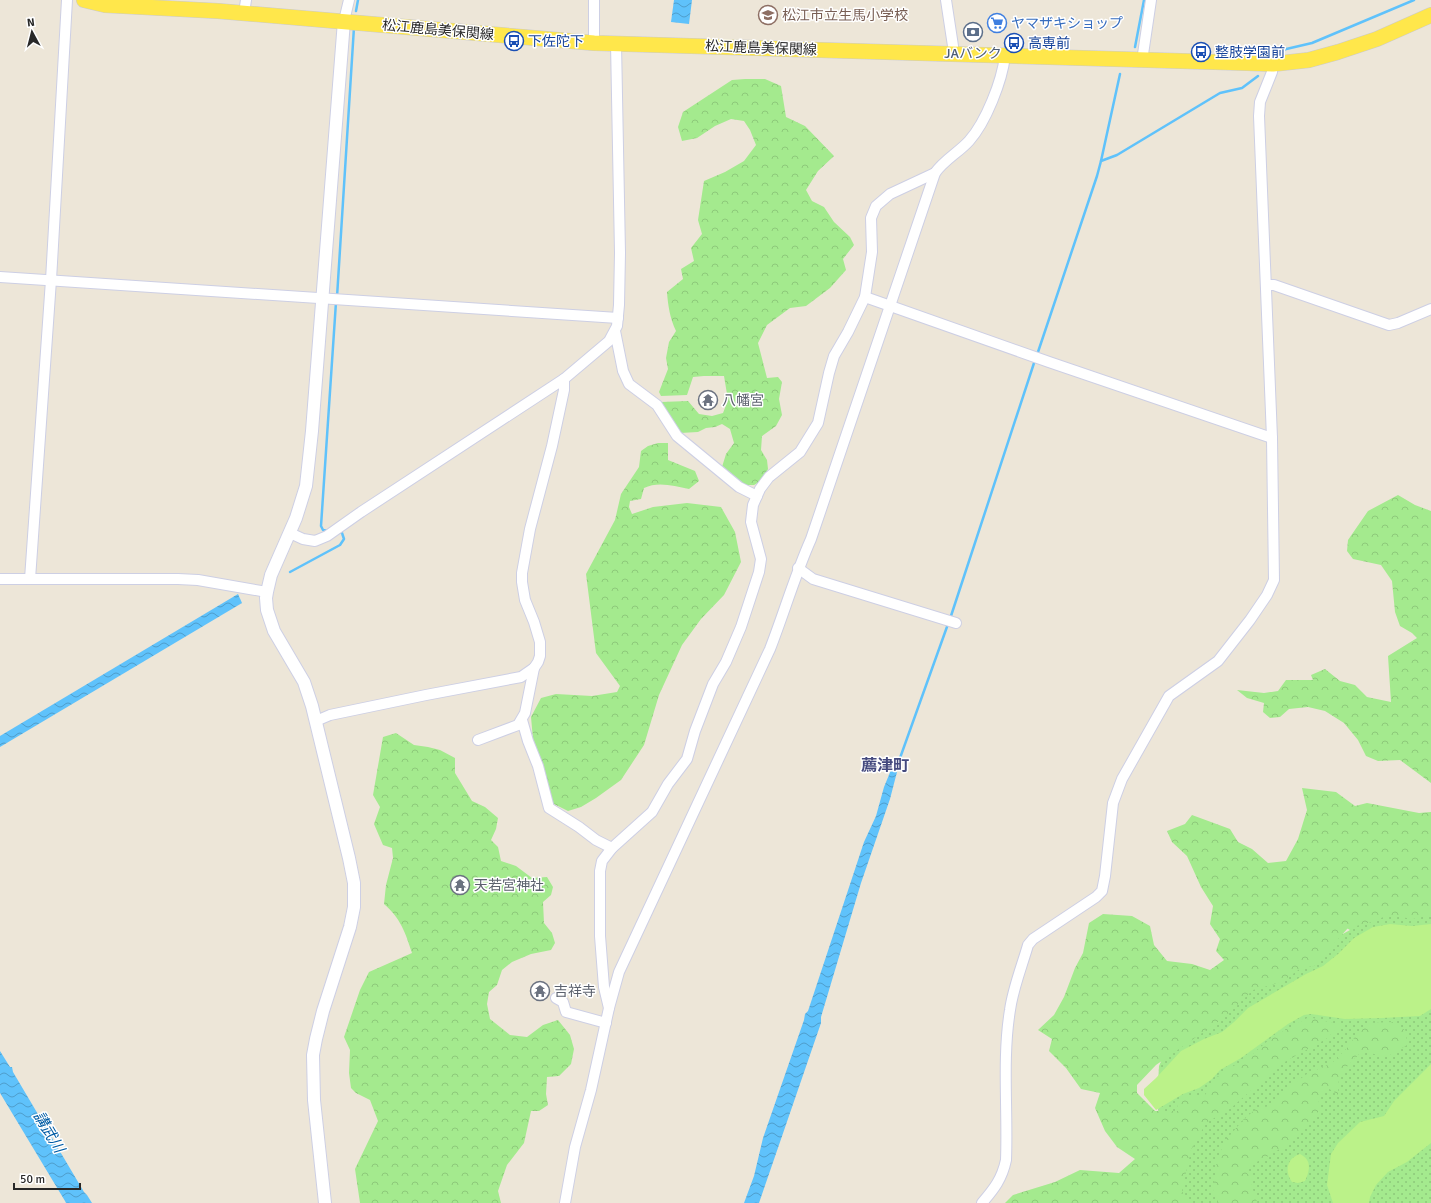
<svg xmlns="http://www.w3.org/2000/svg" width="1431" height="1203" viewBox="0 0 1431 1203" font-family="Signika,'Noto Sans JP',sans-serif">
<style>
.grass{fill:url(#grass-dots)}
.forest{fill:url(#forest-crowns)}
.pitch{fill:#bbf289}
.water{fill:url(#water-waves)}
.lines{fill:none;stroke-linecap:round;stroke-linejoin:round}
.stream{stroke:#5fc2fb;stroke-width:2.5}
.minor-casing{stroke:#cdcfe4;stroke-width:12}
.tertiary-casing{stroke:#cdcfe4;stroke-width:14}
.primary-casing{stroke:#cbcbcb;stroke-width:16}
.minor{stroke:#fff;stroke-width:10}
.tertiary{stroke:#fff;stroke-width:12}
.primary{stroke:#ffe74b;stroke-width:15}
.labels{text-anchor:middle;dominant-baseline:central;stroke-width:3;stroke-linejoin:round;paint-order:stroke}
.education-label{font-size:14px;fill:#785e54;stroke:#fff;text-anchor:start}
.shop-label{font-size:14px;fill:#366cbe;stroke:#fff;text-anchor:start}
.street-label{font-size:14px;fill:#282828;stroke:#fff}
.transit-label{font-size:14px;fill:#164399;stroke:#fff;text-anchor:start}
.service-label{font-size:14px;fill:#4e5e75;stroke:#fff}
.worship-label{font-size:14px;fill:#5b616d;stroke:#fff;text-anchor:start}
.water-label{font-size:15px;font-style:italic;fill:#005ca5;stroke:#fff}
.quarter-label{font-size:16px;font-weight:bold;fill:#44497e;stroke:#fff}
</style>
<defs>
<pattern id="grass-dots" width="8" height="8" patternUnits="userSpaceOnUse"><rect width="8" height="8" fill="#a4ea8e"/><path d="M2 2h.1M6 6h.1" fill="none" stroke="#8dc97a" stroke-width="1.8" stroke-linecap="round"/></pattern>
<pattern id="forest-crowns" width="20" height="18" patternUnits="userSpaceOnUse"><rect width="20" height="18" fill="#a4ea8e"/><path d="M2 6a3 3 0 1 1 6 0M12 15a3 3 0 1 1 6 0" fill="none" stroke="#8dc97a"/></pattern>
<pattern id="water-waves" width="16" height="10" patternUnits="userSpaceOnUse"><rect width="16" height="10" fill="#5fc2fb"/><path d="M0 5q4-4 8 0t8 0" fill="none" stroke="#4e9ecb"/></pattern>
</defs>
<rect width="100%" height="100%" fill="#ede6d8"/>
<polygon class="grass" points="1431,875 1431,1203 1165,1203 1158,1105 1158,1084 1159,1066 1172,1036 1242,989 1350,930 1324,915"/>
<g class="forest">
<path d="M 745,79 L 765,79 L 781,86 L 786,117 L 805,126 L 834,156 L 818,171 L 806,190 L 812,201 L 824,207 L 834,222 L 850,237 L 854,245 L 843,259 L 846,270 L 830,288 L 806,306 L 790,308 L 767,325 L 758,343 L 767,378 L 778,377 L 782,382 L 779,399 L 782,415 L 776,426 L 762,436 L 761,450 L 767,460 L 768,469 L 763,480 L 754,485 L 743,485 L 722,467 L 726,454 L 734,443 L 730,429 L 722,424 L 715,427 L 706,428 L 698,432 L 680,433 L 661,402 L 688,401 L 699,414 L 712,416 L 723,413 L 728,400 L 724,376 L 704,376 L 693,377 L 687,395 L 661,396 L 659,392 L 668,369 L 666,358 L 669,342 L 676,331 C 670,318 668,306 667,292 L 683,279 L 681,269 L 694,261 L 691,248 L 702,234 L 698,220 L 704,181 L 725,172 L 744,161 L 756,145 L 750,130 L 744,121 L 731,119 L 715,126 L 697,138 L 682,141 L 678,127 L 683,112 L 732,80 Z"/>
<path d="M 658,443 L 668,443 L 668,460 L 695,471 L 699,481 L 689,489 C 674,486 658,481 644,488 L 641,499 L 630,501 L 629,507 L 632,514 L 653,507 L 687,503 L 721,507 L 735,532 L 741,562 L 724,595 L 701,619 L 682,645 L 659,695 L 644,745 L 621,780 L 596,798 L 581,807 L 568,811 L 552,803 L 539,757 L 533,739 L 531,717 L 541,698 L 556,694 L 592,696 L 617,692 L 620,686 L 596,653 L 586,574 L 615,520 L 621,494 L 639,467 L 641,451 L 648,446 Z"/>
<polygon points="1398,495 1415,505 1431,511 1431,783 1400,760 1378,761 1366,756 1358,740 1344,723 1325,711 1308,707 1289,709 1280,717 1270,718 1263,712 1264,703 1247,698 1237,690 1264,693 1278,691 1286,680 1313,680 1311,675 1325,669 1340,681 1355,685 1367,697 1391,702 1388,656 1417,638 1412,633 1400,626 1395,612 1392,581 1381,565 1353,559 1347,551 1348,540 1368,511"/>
<path d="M 396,733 L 414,745 L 428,747 L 440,750 L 455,758 L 455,773 L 472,801 L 485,807 L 498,818 L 496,829 L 491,840 L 498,847 L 501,861 L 516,866 L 532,878 L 547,877 L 553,887 L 551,895 L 543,902 L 544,923 L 552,933 L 555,943 L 551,950 L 531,954 L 512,962 L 502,970 L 497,985 L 489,992 L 487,1004 L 490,1019 L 510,1035 L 527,1037 L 543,1025 L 558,1020 L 570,1035 L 574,1049 L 571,1064 L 559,1076 L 547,1077 L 546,1094 L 548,1105 L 539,1111 L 531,1111 L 524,1143 L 507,1165 L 498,1191 L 501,1203 L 360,1203 L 355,1169 L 378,1121 L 370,1100 L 356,1093 L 351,1088 L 349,1073 L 350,1050 L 344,1037 L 360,990 L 369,972 L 412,953 C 405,932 401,919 384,904 L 386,885 L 393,858 L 392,848 L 383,845 L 374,824 L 380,807 L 373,795 L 383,737 Z"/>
<polygon points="1302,788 1336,792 1355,806 1367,803 1419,813 1431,812 1431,915 1413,919 1388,915 1372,922 1348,928 1314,966 1301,968 1282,982 1253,990 1225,1017 1156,1065 1137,1085 1137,1093 1155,1111 1178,1111 1177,1103 1188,1095 1205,1095 1219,1074 1248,1058 1271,1038 1309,1017 1341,1025 1326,1039 1281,1064 1231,1108 1206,1123 1191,1150 1182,1191 1188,1203 1005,1203 1013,1195 1055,1182 1080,1170 1119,1173 1135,1159 1117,1147 1105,1131 1095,1108 1100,1093 1081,1089 1066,1068 1049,1051 1052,1039 1038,1030 1054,1015 1064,997 1075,968 1083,953 1089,923 1103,914 1132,916 1150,926 1154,945 1167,961 1192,964 1210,970 1224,960 1216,951 1220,939 1210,924 1213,906 1201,887 1187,856 1172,842 1167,831 1185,824 1192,815 1230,829 1238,842 1252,849 1268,863 1286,861 1298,839 1307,810"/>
<polygon points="1393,1022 1406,1031 1407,1045 1390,1055 1378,1055 1362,1051 1339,1075 1338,1095 1328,1088 1318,1096 1320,1110 1286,1145 1265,1158 1250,1165 1243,1170 1252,1177 1251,1188 1260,1198 1253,1203 1218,1203 1213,1190 1217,1160 1225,1141 1244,1119 1257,1108 1271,1106 1289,1087 1307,1074 1332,1063 1347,1048 1359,1031 1371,1023"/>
</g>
<g class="pitch">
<polygon points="1390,924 1412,926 1431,924 1431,1009 1420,1016 1382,1018 1345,1019 1311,1014 1304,1015 1288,1024 1241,1058 1220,1070 1212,1079 1199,1088 1183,1094 1156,1110 1144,1095 1144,1089 1156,1078 1181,1051 1204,1039 1222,1032 1234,1022 1248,1008 1306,974 1323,966 1338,954 1354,938 1373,927"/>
<polygon points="1431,1064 1431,1143 1407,1162 1388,1172 1376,1185 1370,1197 1369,1203 1333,1203 1327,1185 1331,1154 1338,1143 1360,1122 1384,1116 1394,1101"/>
<path d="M 1300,1154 C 1312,1160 1310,1170 1305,1181 L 1298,1183 L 1292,1182 C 1284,1171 1287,1158 1300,1154 Z"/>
</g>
<g class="water">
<polygon points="674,0 692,0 689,24 671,22"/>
<polygon points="238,594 242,603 0,747 0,736"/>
<polygon points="895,769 897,770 897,772 890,799 861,883 821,1017 821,1023 759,1203 744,1203 754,1176 763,1138 804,1020 805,1014 808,1011 864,842 876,816 884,787 891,770"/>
<polygon points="0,1051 10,1067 12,1067 13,1072 84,1192 87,1195 92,1203 66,1203 65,1201 0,1093"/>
</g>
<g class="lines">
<g class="stream">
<polyline points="356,11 358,0"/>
<polyline points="1135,47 1144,0"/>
<polyline points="1282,50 1312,43 1414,0"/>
<polyline points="1101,161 1120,74"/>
<polyline points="337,297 354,27"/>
<polyline points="1037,355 1097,176 1101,161 1117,155 1220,93 1242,88 1258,76"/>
<polyline points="330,531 323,530 321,526 336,302"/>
<polyline points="290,572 340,545 344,539 342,533 338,532"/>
<polyline points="950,619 1035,360"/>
<polyline points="895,772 948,624"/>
</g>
<defs>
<g id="minor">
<polyline points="594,0 594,43"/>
<polyline points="946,0 953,46 953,54"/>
<polyline points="244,13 246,0"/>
<polyline points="344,21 349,0"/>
<polyline points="1142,61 1151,0"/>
<polyline points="0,277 618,318"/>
<polyline points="1266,285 1274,285 1389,325 1398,323 1431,309"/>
<polyline points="865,297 1049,362 1272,438"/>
<polyline points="615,331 623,371 629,384 657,405 677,436 739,487 757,496"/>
<polyline points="290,533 303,539 315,541 327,536 361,512 564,379 609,341 617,326 619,305 620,253 616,43"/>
<polyline points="798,568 813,579 956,623"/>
<polyline points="0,579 178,579 198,580 267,592"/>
<polyline points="30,579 51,280 67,0"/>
<polyline points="522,720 528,741 538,766 549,808 579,827 596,840 612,848"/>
<polyline points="316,721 330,715 426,695 521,677 534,668 538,662 540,656 540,642 534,622 525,600 522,582 522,573 530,529 552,446 564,390 564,379"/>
<polyline points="478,740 518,725 525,713 534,668"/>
<polyline points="556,998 563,1002 566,1012 606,1023"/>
<polyline points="609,1008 604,987 600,936 600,871 602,861 612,848 652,812 668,784 687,759 695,731 713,684 726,662 741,627 759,572 761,559 751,522 753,505 760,489 769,477 800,452 818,423 829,373 834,356 848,332 865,297 872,252 871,218 876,206 890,194 935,173"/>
<path d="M 565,1203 L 575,1147 L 591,1090 L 609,1008 L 619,972 L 770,649 C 784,613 795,575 811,539 L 935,173 C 944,160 958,153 969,141 C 986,122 1002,81 1005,56"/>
<path d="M 982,1203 C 994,1189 1002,1179 1006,1160 C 1008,1110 1002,1059 1010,1010 C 1013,988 1022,966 1028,945 L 1033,939 L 1096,897 L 1102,891 L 1105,876 L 1113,803 L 1122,779 L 1169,696 L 1218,661 L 1250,620 L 1267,595 L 1274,580 L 1272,438 L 1259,116 L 1260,102 L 1272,72 L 1273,64"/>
</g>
<polyline id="tertiary" points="325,1203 314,1100 313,1055 316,1039 323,1011 350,927 354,907 354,883 349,858 312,706 304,682 274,631 267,610 266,598 267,592 271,575 296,518 306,486 312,431 344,21"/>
<polyline id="primary" points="84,0 105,5 218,11 594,43 1247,63 1273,64 1309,60 1338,52 1377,39 1431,15"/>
</defs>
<use href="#minor" class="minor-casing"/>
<use href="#tertiary" class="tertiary-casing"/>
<use href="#primary" class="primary-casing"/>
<use href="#minor" class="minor"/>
<use href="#tertiary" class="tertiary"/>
<use href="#primary" class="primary"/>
</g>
<defs>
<symbol id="school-ring" viewBox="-11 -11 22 22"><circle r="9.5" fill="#fff" stroke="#8d6e63" stroke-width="1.5"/><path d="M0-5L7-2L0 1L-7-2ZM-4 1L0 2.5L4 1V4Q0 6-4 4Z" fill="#8d6e63"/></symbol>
<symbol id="supermarket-ring" viewBox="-11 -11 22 22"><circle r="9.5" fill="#fff" stroke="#3f7fe0" stroke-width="1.5"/><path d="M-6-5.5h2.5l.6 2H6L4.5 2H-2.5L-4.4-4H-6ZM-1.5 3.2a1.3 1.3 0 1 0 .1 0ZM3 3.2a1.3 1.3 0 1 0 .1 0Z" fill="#3f7fe0"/></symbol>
<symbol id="bank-ring" viewBox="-11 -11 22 22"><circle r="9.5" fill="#fff" stroke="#5c6f8a" stroke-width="1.5"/><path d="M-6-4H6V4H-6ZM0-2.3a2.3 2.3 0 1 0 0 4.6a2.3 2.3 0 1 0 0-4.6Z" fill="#5c6f8a"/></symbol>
<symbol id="bus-ring" viewBox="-11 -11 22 22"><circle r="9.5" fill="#fff" stroke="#1a4fb4" stroke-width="1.5"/><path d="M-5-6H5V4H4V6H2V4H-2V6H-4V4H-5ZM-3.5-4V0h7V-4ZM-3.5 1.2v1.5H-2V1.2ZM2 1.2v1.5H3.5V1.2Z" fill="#1a4fb4"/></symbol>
<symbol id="temple-ring" viewBox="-11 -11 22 22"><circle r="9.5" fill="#fff" stroke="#6b7280" stroke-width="1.5"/><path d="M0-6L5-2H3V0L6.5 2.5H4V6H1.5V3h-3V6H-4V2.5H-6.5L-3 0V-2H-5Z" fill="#6b7280"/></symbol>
</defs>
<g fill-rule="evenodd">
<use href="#school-ring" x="757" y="4" width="22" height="22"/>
<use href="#supermarket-ring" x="986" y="12" width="22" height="22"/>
<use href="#bank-ring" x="962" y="21" width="22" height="22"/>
<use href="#bus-ring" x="503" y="30" width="22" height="22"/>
<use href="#bus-ring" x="1003" y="32" width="22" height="22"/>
<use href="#bus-ring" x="1190" y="41" width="22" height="22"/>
<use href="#temple-ring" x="697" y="389" width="22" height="22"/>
<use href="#temple-ring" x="449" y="874" width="22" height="22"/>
<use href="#temple-ring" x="529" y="980" width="22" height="22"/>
</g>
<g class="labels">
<g class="education-label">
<text x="782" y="15">松江市立生馬小学校</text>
</g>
<g class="shop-label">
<text x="1011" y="23">ヤマザキショップ</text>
</g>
<g class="street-label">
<text transform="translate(438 30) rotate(5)">松江鹿島美保関線</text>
<text transform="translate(761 48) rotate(2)">松江鹿島美保関線</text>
</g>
<g class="transit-label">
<text x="528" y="41">下佐陀下</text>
<text x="1028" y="43">高専前</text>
<text x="1215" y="52">整肢学園前</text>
</g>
<g class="service-label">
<text x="973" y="53">JAバンク</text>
</g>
<g class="worship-label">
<text x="722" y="400">八幡宮</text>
<text x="474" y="885">天若宮神社</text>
<text x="554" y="991">吉祥寺</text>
</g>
<g class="water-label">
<text transform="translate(49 1132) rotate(59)">講武川</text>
</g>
<g class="quarter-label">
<text x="885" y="766">薦津町</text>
</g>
</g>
<g transform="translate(32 32) rotate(353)" stroke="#ffffff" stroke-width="3" paint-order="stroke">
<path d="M0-3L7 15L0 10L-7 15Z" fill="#282828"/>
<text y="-6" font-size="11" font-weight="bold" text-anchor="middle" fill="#282828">N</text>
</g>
<path d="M14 1183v6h66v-6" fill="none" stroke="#282828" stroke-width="2"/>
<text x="20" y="1183" font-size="12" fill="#282828" stroke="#ffffff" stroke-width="3" paint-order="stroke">50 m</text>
</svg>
